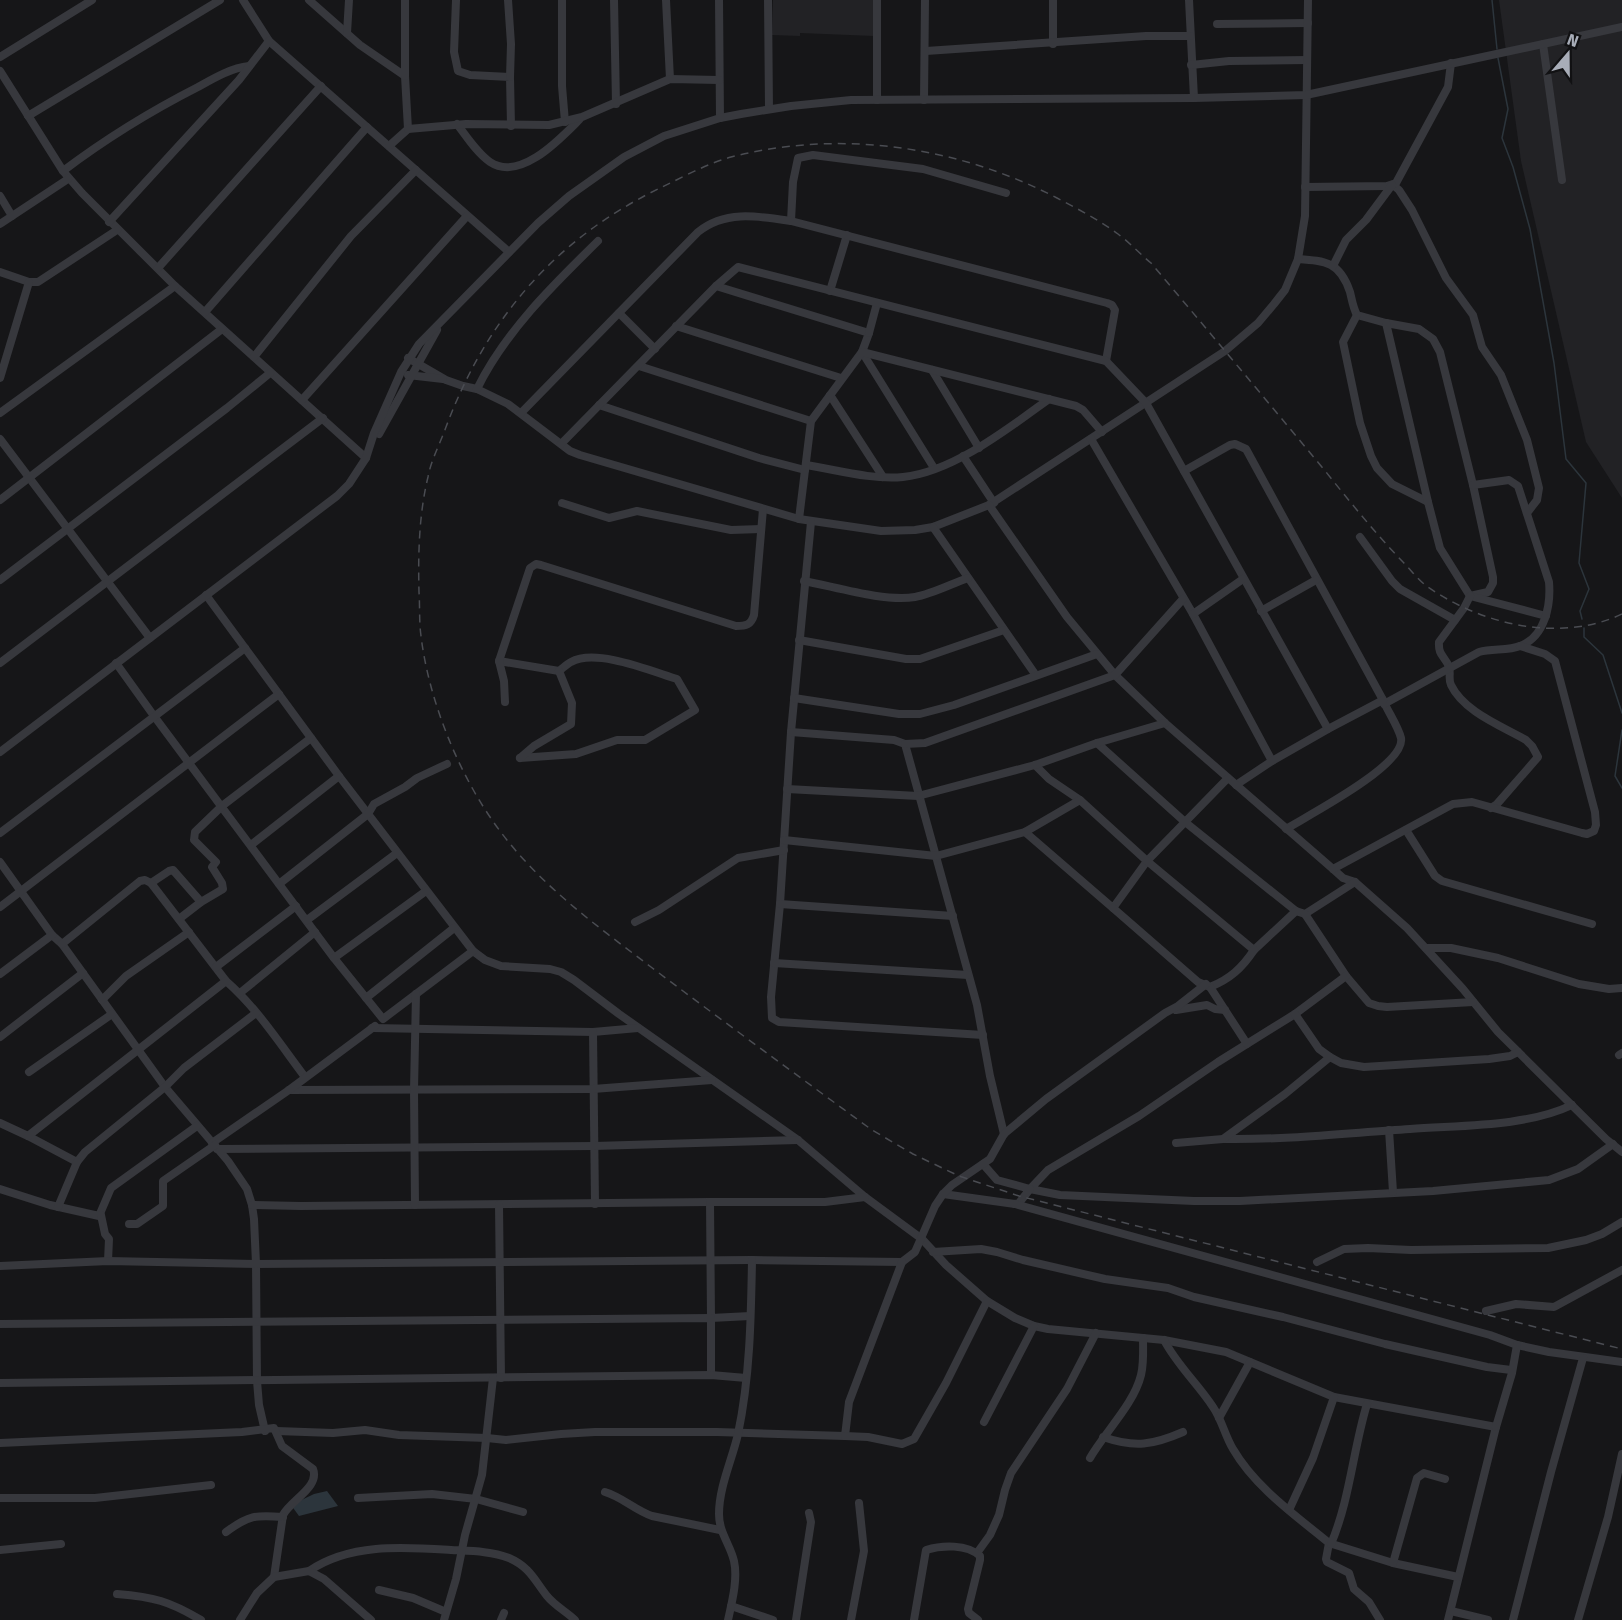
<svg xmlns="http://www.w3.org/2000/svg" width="1622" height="1620" viewBox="0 0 1622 1620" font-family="'Fira Sans',sans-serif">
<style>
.built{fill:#222225}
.water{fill:#2c353c}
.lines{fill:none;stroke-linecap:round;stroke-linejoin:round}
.stream{stroke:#2c353c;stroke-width:1.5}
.minor{stroke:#37383d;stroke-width:8}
.rail{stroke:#4a4c52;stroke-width:1.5;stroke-dasharray:8 6;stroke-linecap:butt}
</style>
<rect width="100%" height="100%" fill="#161618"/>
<g class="built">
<polygon points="773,0 874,0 874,36 800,33 800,36 772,35"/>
<polygon points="1499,0 1622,0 1622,498 1586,442 1521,161"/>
</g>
<polygon class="water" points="327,1491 338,1506 299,1516 291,1505 314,1494"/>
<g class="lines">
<g class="stream">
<polyline points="1492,0 1497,49"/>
<polyline points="1498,58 1508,109 1502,138 1513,167 1530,229 1554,363 1566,459 1586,483 1579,563 1589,589 1580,611 1582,619"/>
<polyline points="1584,628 1584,637 1603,655 1622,713"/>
<polyline points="1622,730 1615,776 1622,788"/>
</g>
<g class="minor">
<polyline points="243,0 269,41 509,252"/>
<polyline points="309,0 360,45 405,76 408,129 389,146"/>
<polyline points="405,0 405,76"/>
<polyline points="456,0 454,52 458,71 470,75 510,77 511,126"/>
<polyline points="508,0 511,44 510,77"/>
<polyline points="562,0 562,86 565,122"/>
<polyline points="614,0 616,104"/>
<polyline points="666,0 670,79"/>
<polyline points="719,0 720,118"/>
<polyline points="768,0 769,109"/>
<polyline points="877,0 877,100"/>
<polyline points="1189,0 1194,98"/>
<polyline points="1217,24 1308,23"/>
<polyline points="347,33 349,0"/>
<polyline points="1053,44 1053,0"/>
<polyline points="1543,44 1562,180"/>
<polyline points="926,51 1146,36 1190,36"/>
<polyline points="0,57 92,0"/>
<polyline points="1191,65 1229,61 1307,60"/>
<polyline points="0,71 63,171 82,193 175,286 366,458"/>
<polyline points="924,100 925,0"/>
<polyline points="28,116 220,0"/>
<path d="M 457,124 C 467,137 477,153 490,162 C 520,182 560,139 579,120"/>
<polyline points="408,129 466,124 549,125 582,117 670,79 719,80"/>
<path d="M 63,171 C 108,137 147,113 198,87 C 214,78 231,68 249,66"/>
<polyline points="1393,185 1399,190 1412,210 1446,278 1473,315 1482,347 1501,375 1527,440 1539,488 1537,500 1527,513"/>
<polyline points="1305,187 1387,186 1396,183 1448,87 1451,63"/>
<polyline points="0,196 12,216"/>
<polyline points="791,221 793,182 798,158 813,155 923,169 1006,193"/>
<polyline points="109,222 239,80 269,41"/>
<polyline points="0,224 68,179"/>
<path d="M 1298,259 C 1326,261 1340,262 1350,292 C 1352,300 1353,308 1357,315 L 1386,323 L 1419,329 L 1433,339 L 1440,352 L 1473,485 L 1493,577 L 1493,583 L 1488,592 L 1470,596"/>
<polyline points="1333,266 1346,240 1366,220 1392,185"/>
<polyline points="158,268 321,86"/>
<polyline points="0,272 29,282 38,282 117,230"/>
<polyline points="716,286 869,333 862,352 934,468"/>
<polyline points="830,291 847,235"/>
<polyline points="205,312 367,127"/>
<polyline points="619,313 655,349"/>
<polyline points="1357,315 1343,342 1360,423 1371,456 1377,468 1392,484 1428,502 1440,548 1470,596 1546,616"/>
<polyline points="1386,323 1428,502"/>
<polyline points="676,326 841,378"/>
<polyline points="869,333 877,303"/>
<polyline points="254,357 351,236 416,170"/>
<polyline points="408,358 446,380 463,386 477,389 508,404 570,451 580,455 799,519 881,531 915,530 933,527 989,505 1225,351 1258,323 1274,304 1285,290 1298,259 1305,216 1308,0"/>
<polyline points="639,366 811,421"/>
<polyline points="932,370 979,448"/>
<polyline points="408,375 443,379"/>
<polyline points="0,378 29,282"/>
<path d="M 477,389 C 505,332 552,286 598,241"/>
<polyline points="830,395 883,477"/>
<polyline points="302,400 467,216"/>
<polyline points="599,405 759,458 805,470"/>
<polyline points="0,413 175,286"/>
<path d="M 521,413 L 698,232 C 725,210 758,216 791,221 L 1107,303 L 1112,305 L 1115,310 L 1106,361"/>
<polyline points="379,434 437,330"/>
<polyline points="0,439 150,638"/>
<polyline points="1091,439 1193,614 1272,761"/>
<path d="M 561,444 L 716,286 L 738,267 L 1106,361 L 1146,403 L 1184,471 L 1230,445 L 1235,444 L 1246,449 L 1383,700 C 1388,712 1398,726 1401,738 C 1406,765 1307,816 1286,829"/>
<polyline points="963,456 994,503"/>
<path d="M 806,465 C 837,470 872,480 903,477 C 953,472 1009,428 1049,399"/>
<polyline points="1184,471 1328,729 1272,761 1236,785"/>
<polyline points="0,500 222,329"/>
<polyline points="562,503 609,518 637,511 731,530 761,529"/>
<polyline points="989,505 1067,617 1115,675 1165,723 1333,869 1343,878 1355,882 1407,928 1463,989 1498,1032 1606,1139 1622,1152"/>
<polyline points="799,519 811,421 862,352 1076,406 1083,410 1102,432"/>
<polyline points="811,522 791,732 780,904 771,997 772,1018 779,1022 983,1035"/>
<polyline points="933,527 1035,674"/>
<polyline points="1360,537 1392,581 1400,589 1455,620"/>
<polyline points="0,580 227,408 270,373"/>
<path d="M 804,581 C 836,587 884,602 915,597 C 932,594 951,584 968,578"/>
<polyline points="206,595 339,776 473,951 485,960 501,966 550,969 561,972 574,980 619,1014 798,1140 865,1197 922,1239 946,1265 987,1301 1015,1318 1034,1326 1048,1329 1164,1340 1226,1352 1334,1397 1496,1427 1448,1620"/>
<path d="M 1470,596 L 1464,608 L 1439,642 C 1438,656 1445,656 1449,667 C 1451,673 1448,679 1451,685 C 1464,712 1502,726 1526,740 L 1532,746 L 1538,757 L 1497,804 L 1491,808"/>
<polyline points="1261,611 1316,580"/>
<polyline points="1193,614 1243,579"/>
<polyline points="799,640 906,659 920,659 1004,630"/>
<path d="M 499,661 L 559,671 C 563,668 567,664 571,662 C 596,648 651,671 677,679 L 695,710 L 645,740 L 617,740 L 576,754 L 520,758"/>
<polyline points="0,663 323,418"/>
<polyline points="116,663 154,716 334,958 383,1019 473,951"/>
<polyline points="794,698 899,714 920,714 954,705 1097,654"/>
<path d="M 505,702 L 504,681 L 499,661 L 530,568 L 536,564 L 541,565 L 736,626 C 746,626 751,625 754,615 L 763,509"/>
<path d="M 1384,704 L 1479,652 C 1492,648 1508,651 1520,646 C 1545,637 1551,605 1549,582 L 1518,486 L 1509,480 L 1473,485"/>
<polyline points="1328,729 1383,700"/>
<polyline points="791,732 894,740 905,744 977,1005 990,1076 1004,1134"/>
<polyline points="1097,743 1185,822 1296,911"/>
<polyline points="905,744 925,743 1115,675 1183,599"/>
<polyline points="0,752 337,496 349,484 366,458 374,433 401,372 419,344 538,223 569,196 624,157 664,136 720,118 741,114 791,106 851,100 1194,98 1306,95 1622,27"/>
<polyline points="520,758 534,746 571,724 572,703 559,671"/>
<polyline points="1035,765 1049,779 1080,800"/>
<polyline points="787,789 918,796 1035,765 1097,743 1165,723"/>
<polyline points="1406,830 1435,876 1442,881 1592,924"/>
<polyline points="1025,832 1113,908 1147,861 1228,778"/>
<polyline points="0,833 245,648"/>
<polyline points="784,840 936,856 1025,832 1080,800 1147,861 1254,950 1296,911 1305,914 1355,882"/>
<polyline points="251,845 339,776"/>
<polyline points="0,862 52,935 62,944 165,1087 228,1161 247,1189 252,1205 254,1219 256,1264 257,1381 259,1405 265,1431"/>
<polyline points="1333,869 1453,804 1472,802 1582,833 1587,834 1594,831 1596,825 1595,812 1555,661 1545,654 1520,646"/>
<polyline points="151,883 169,871 173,870 201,902"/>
<polyline points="279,884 368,814 374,804 405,787 417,778 447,764"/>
<polyline points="780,904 953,916"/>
<polyline points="0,907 279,694"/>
<path d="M 1113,908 L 1198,982 L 1210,987 C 1230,979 1242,968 1254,950"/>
<polyline points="1305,914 1346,976 1369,1003 1378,1006 1387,1007 1473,1002"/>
<polyline points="179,919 201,902 223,889 222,883 212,867 216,862 194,840 195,832 222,806 311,738"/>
<polyline points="307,920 397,853"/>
<polyline points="635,922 659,910 738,858 784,850"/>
<path d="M 62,944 L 140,881 L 145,880 L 151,883 L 226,981 C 257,1008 280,1044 305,1077"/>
<polyline points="1426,948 1451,948 1498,958 1579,984 1609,989 1622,988"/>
<polyline points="334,958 426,891"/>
<polyline points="774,963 968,975"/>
<polyline points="216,967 296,906"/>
<polyline points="0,974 52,935"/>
<polyline points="1346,976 1295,1014 1218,1062 1139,1116 1048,1170 1030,1189 1060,1195 1194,1201 1240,1201 1433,1191 1549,1180 1578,1169 1613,1144"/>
<polyline points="1210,987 1247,1044"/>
<polyline points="240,993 315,932"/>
<polyline points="366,998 454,928"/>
<polyline points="102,1000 126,976 189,932"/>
<polyline points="1176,1010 1207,1005 1215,1009 1225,1010"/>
<polyline points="372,1028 593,1032 638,1028"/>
<polyline points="593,1032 595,1204"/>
<polyline points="0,1037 83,973"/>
<polyline points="1619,1055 1622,1053"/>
<polyline points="1330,1057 1341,1063 1364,1067 1489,1059 1510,1056 1518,1052"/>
<polyline points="29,1072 112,1014"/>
<polyline points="289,1090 593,1089 712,1080"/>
<polyline points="0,1123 28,1136 77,1162 85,1152 165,1087 184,1068 256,1013"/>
<polyline points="1389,1130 1393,1192"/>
<polyline points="28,1136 226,981"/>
<path d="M 1223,1139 C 1285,1140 1348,1133 1410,1129 C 1461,1125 1526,1127 1572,1105"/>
<polyline points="212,1143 289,1090 375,1026"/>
<polyline points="1176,1143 1223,1139 1285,1094 1330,1057 1319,1049 1295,1014"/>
<polyline points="217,1149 594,1146 798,1140"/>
<polyline points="983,1164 997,1180 1030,1189 1019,1203 1015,1204"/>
<polyline points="0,1189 50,1205 99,1216 111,1188 197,1126"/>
<polyline points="943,1194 1015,1204 1490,1335 1517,1345 1549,1352 1622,1362"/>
<polyline points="252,1205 301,1206 710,1202"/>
<polyline points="415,1205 414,1090 416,994"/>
<polyline points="499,1205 501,1378"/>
<polyline points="58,1207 77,1162"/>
<polyline points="101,1215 105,1234 109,1239 108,1261"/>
<polyline points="129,1224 137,1224 163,1206 163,1181 215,1145"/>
<polyline points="933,1252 981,1249 997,1252 1023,1260 1105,1279 1168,1288 1194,1297 1283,1317 1385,1344 1487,1367 1511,1370"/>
<polyline points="1317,1262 1344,1249 1368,1248 1411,1250 1548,1248 1586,1240 1602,1234 1622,1222"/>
<polyline points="0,1266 108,1261 256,1264 752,1260 902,1262 915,1252 935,1206 943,1194 952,1185 990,1159 1004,1134 1046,1099 1165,1013 1178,1006 1206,984"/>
<polyline points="1486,1311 1516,1304 1554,1307 1622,1270"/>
<polyline points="750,1316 711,1318 710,1202 825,1202 865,1197"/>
<polyline points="0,1324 711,1318 711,1375"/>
<path d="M 1164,1340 C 1177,1365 1198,1384 1213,1407 C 1222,1420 1225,1436 1233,1449 C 1255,1487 1295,1515 1329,1543 L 1326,1559 L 1327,1562 L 1349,1573 L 1354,1589 L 1369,1602 L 1380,1620"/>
<polyline points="0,1383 711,1375 746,1378"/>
<polyline points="1219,1418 1250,1362"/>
<polyline points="984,1422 1034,1326"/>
<polyline points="1496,1427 1512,1373 1517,1345"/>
<polyline points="277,1431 333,1433 365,1430 399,1435 487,1438 506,1440 561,1434 595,1432 717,1432 845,1436 849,1402 902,1262"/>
<polyline points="845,1436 868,1437 902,1444 914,1439 946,1383 987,1301"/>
<path d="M 1103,1437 C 1135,1448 1153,1445 1183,1432"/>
<path d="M 0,1443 L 242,1432 L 274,1428 L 282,1446 L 313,1469 C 320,1487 291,1500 283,1515 L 274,1577"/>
<path d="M 1090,1458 C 1105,1432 1134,1404 1141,1375 C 1144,1363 1143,1350 1143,1338"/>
<path d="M 605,1492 C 622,1497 635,1510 652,1516 L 720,1530"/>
<polyline points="0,1498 95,1498 211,1485"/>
<polyline points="358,1498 432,1494 476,1499 523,1512"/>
<polyline points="1289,1510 1313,1458 1334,1397"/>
<path d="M 226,1532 C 249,1515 255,1515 283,1517"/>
<polyline points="1329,1543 1393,1563 1458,1577"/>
<path d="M 1331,1544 C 1350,1499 1353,1450 1367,1404"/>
<polyline points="0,1550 61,1544"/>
<polyline points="977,1553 990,1535 999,1515 1005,1490 1011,1473 1067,1389 1096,1333"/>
<polyline points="1393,1563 1417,1478 1424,1473 1445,1479"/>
<path d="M 309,1571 C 350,1543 403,1547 451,1550 C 470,1551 491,1551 509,1558 C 530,1567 535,1581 547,1596 C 555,1606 567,1612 575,1620"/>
<polyline points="379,1590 413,1598 446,1612"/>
<path d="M 117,1594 C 154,1597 169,1601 201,1620"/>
<polyline points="731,1606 773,1620"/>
<polyline points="1451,1611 1488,1620"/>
<polyline points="240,1620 257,1593 274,1577 309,1571 324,1579 371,1620"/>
<polyline points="444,1620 456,1579 465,1535 482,1475 493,1378"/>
<polyline points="501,1620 504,1613"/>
<path d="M 728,1620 C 732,1602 738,1579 734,1561 C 730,1544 719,1533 719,1514 C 719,1487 732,1460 738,1434 C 750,1377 751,1318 752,1260"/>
<polyline points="796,1620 811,1522 809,1513"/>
<polyline points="851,1620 864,1551 859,1503"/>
<path d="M 914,1620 L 926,1550 C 942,1545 967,1544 980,1556 L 980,1560 L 968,1609 L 969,1613 L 978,1620"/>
<polyline points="1513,1620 1551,1472 1583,1358"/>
<polyline points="1578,1620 1608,1517 1622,1454"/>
</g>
<path class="rail" d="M 1622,614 C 1561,643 1482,625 1428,587 C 1419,581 1411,570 1403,562 C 1375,533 1351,503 1326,472 C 1268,402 1210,333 1151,263 C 1140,254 1130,243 1118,234 C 1099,220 1078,209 1057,198 C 957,146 841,129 731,157 C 706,164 681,178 658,189 C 554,240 486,320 446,427 C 440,444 431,460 428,477 C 419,514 418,554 419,592 C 420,606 419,622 421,636 C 429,702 460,778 500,831 C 541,886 597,926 651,967 C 724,1022 798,1076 872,1130 L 913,1154 L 959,1176 L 1019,1196 L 1622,1349"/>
</g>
<g transform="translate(1568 54) rotate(20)" stroke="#111113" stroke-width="4.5" paint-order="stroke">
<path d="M0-4.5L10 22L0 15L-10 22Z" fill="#a8adb8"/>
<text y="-9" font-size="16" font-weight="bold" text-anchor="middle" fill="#a8adb8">N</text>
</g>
</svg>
